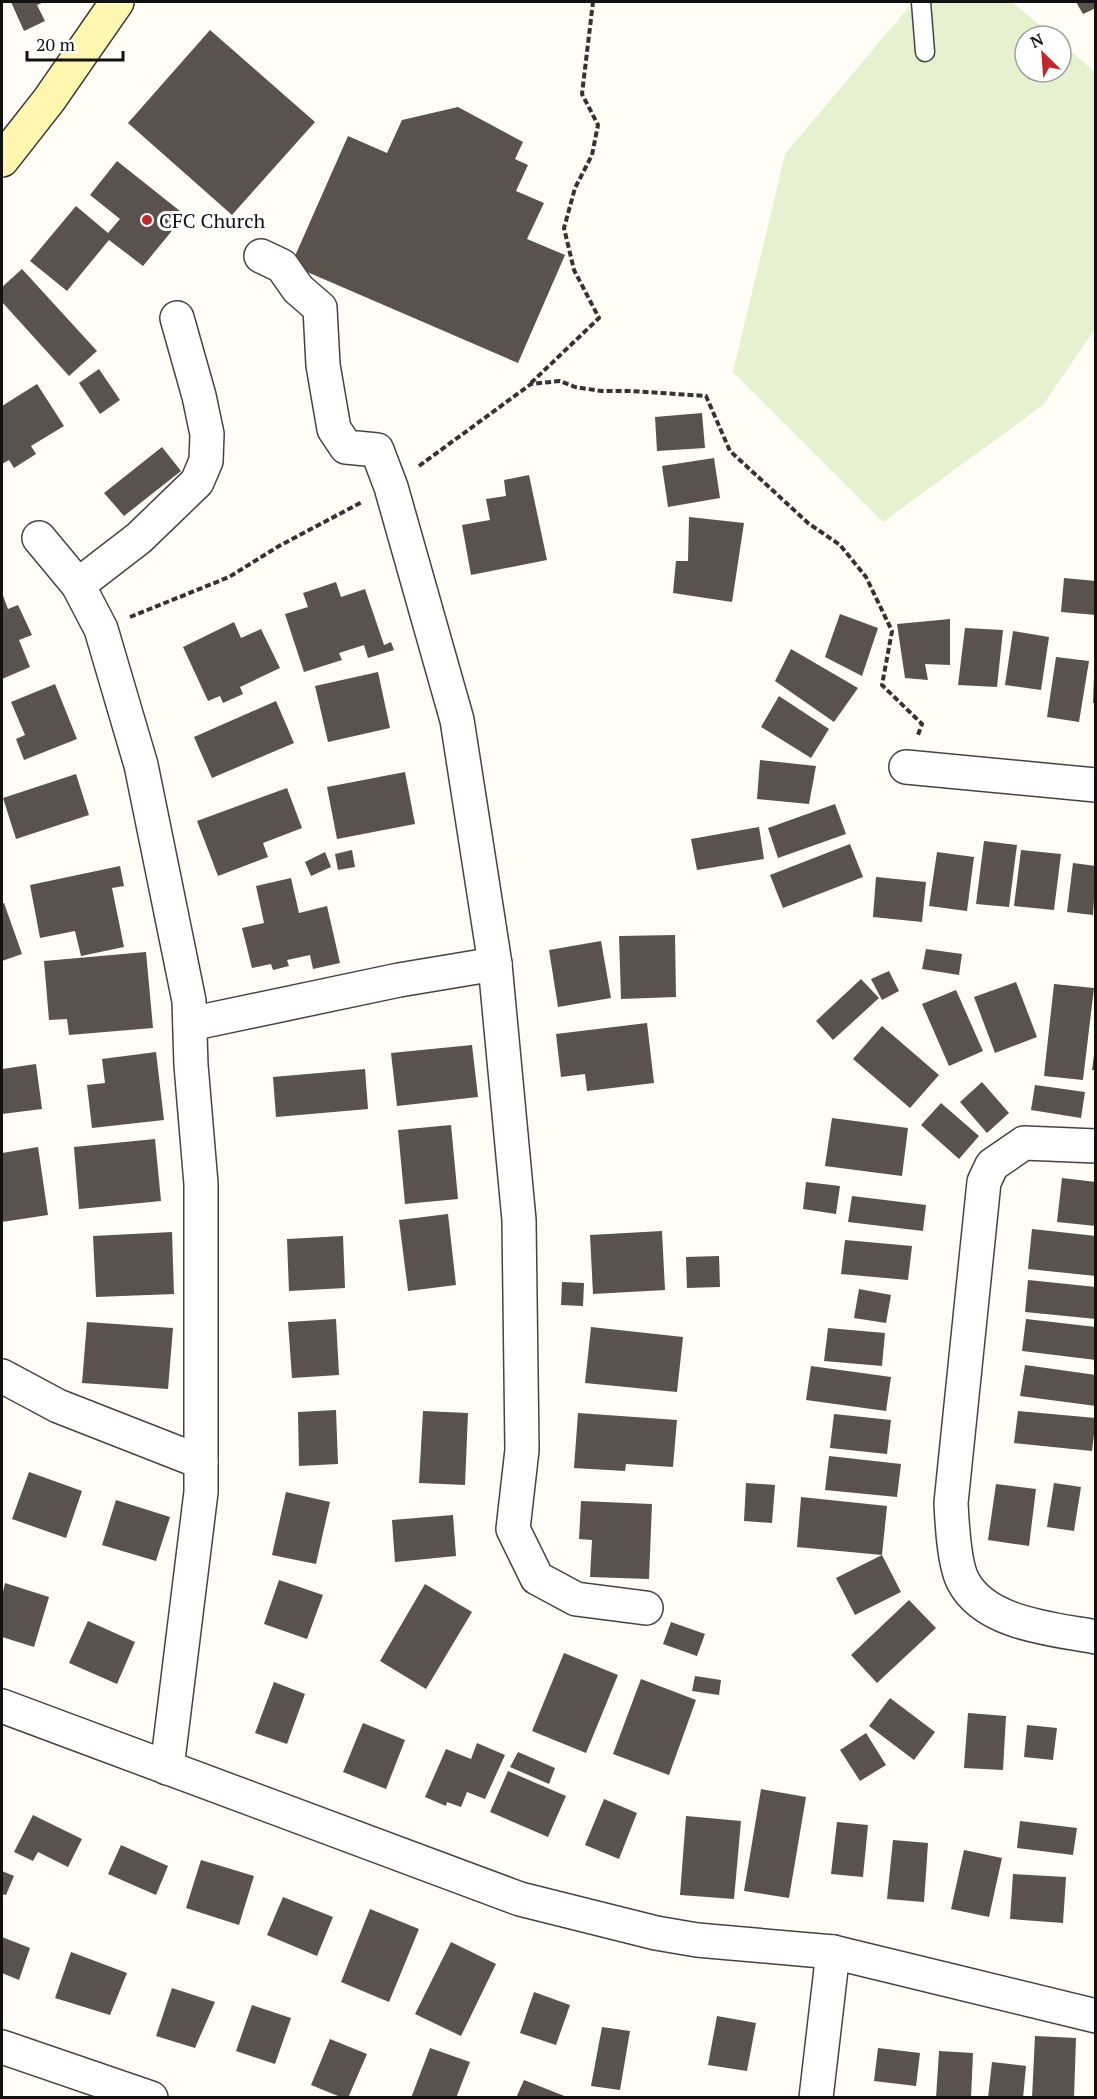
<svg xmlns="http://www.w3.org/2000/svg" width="1097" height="2099" viewBox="0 0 1097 2099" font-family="'PT Serif',serif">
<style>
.pitch{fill:#e6f2cf}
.building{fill:#5a524d}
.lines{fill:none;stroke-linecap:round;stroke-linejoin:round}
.lane-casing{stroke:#444;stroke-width:21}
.street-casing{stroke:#444;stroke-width:36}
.secondary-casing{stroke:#333;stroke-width:36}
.path{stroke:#333;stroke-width:4;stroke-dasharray:6 3;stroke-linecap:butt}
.lane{stroke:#fff;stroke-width:18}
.street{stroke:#fff;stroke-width:33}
.secondary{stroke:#fff6b0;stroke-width:33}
.poi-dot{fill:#c4262e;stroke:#fff;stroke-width:2}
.labels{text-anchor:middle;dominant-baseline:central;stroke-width:6;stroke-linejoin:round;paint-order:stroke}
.poi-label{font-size:20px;fill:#111;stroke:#fff;text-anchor:start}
</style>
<rect width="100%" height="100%" fill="#fffdf5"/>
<polygon class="pitch" points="913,2 1012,2 1053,36 1025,36 1025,72 1061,72 1061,43 1095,72 1095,329 1043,405 883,522 733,372 785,154"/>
<g class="building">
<polygon points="11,2 44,2 37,5 45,21 24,31"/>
<polygon points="1076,2 1096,2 1096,8 1083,14"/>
<polygon points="210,30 315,122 232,215 128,123"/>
<polygon points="458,107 523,142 515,159 528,165 516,191 544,203 527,239 565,255 518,363 291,265 348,136 387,153 402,120"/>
<polygon points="117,161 185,215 143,266 109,240 67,291 30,261 76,206 108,233 120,219 90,195"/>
<polygon points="22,269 97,351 69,376 2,302 2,287"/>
<polygon points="99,369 120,400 100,414 79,383"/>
<polygon points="37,384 64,426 31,446 36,454 14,468 9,460 2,464 2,406"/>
<polygon points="702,413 705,448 657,451 655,417"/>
<polygon points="162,447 181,471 124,516 104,493"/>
<polygon points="714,458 720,498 668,507 662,466"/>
<polygon points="529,475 547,560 471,575 462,525 490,520 486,499 506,496 504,480"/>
<polygon points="689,517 744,523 732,602 673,593 676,561 688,561"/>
<polygon points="1064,578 1096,581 1096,615 1061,612"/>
<polygon points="336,582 341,597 365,589 384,645 391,642 394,650 368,658 364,645 339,653 342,660 304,672 285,614 308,607 303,593"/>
<polygon points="2,593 8,609 18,605 32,635 19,640 30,667 2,679"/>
<polygon points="840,614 878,628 862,676 825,657"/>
<polygon points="950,619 950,665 925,664 928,680 905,678 897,624"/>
<polygon points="234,622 241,638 261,629 280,668 240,687 243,694 223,703 220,696 208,701 183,647"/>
<polygon points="965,628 1003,630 997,687 958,685"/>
<polygon points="1013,631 1049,637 1041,690 1005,685"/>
<polygon points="791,649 858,688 834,722 775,681"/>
<polygon points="1056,657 1089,661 1079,722 1047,717"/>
<polygon points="378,672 390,728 328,742 315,686"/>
<polygon points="1094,677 1096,677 1096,703 1093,703"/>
<polygon points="55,684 77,739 24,760 16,739 25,735 11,702"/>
<polygon points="779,696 829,729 811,758 761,727"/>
<polygon points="276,701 294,743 212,778 194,737"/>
<polygon points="760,760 816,766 809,804 757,799"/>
<polygon points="405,772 415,824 337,839 327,787"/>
<polygon points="76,774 89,815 16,839 3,798"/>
<polygon points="287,788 302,828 263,843 268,857 218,876 197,821"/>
<polygon points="835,804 846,834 778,858 768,828"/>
<polygon points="759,827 764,859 697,870 691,839"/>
<polygon points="984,841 1017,845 1009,907 976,904"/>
<polygon points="850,844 863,877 783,908 770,875"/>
<polygon points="352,850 355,867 338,870 335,854"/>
<polygon points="1021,850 1061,854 1054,910 1014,906"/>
<polygon points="325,852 331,867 311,876 305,862"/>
<polygon points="937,852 974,857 967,911 929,906"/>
<polygon points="1073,863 1096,866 1093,915 1067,912"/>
<polygon points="120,866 124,886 112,888 124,947 81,956 75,931 40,938 30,885"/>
<polygon points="876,877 926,882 922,922 873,917"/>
<polygon points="291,878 299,913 327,906 340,963 313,969 310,955 287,960 289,966 273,970 271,964 252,968 242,928 264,923 256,886"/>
<polygon points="4,903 22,954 2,961 2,904"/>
<polygon points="675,935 676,997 621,999 619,936"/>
<polygon points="601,941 611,998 558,1007 549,950"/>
<polygon points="926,949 962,954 959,975 922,969"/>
<polygon points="146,952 153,1028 69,1035 67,1019 49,1020 44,961"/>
<polygon points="889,971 899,991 882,1000 871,979"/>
<polygon points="861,979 879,998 833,1040 816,1021"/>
<polygon points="1016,982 1037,1037 995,1053 974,997"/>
<polygon points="1054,984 1094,988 1083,1080 1044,1076"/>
<polygon points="956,990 983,1051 949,1066 922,1004"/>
<polygon points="647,1023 654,1083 587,1091 585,1074 561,1077 556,1034"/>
<polygon points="882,1026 939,1075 910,1108 853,1059"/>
<polygon points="472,1045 478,1097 397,1106 391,1053"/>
<polygon points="156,1052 164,1120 92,1128 87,1085 105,1083 102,1059"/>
<polygon points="1094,1055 1096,1055 1096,1070 1092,1070"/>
<polygon points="36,1064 42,1109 2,1114 2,1069"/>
<polygon points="365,1069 368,1109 276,1117 273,1077"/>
<polygon points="982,1082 1009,1113 987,1133 960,1102"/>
<polygon points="1035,1085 1085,1092 1081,1118 1031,1110"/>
<polygon points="941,1103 979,1136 959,1159 921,1125"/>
<polygon points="832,1118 908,1128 902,1176 825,1166"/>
<polygon points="451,1125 458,1199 405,1204 398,1130"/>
<polygon points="155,1139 161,1201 79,1209 74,1147"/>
<polygon points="38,1147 48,1215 2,1222 2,1153"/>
<polygon points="1062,1178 1096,1182 1096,1226 1057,1222"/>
<polygon points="806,1182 840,1186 836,1214 803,1209"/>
<polygon points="852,1196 926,1205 923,1231 848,1222"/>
<polygon points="448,1214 456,1285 408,1291 399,1220"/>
<polygon points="1032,1229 1096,1236 1096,1276 1028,1269"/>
<polygon points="662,1231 665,1290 593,1294 590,1235"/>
<polygon points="172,1232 174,1294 96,1297 93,1236"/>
<polygon points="343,1236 345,1288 289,1291 287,1239"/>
<polygon points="845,1240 912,1246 908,1280 841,1274"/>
<polygon points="719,1256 720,1287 687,1288 686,1257"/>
<polygon points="1028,1280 1096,1287 1096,1319 1025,1312"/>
<polygon points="562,1282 584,1283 583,1306 561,1305"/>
<polygon points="859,1289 891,1295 886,1323 854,1318"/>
<polygon points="336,1319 339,1375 292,1378 288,1322"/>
<polygon points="1026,1319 1096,1327 1096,1360 1022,1351"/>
<polygon points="87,1322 173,1328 168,1389 82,1383"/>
<polygon points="591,1327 683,1337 677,1392 585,1383"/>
<polygon points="828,1328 885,1333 882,1366 824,1361"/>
<polygon points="1025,1365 1096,1375 1096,1406 1020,1396"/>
<polygon points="811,1366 891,1377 886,1411 806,1400"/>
<polygon points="336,1410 338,1464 299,1466 298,1412"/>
<polygon points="423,1411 468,1413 465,1485 419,1483"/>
<polygon points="1018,1411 1096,1418 1092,1451 1014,1443"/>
<polygon points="578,1413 677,1420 673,1467 626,1464 625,1471 574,1468"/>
<polygon points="834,1414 891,1420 887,1454 830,1448"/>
<polygon points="829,1456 901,1464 897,1497 825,1490"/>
<polygon points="29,1472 82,1491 66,1538 12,1519"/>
<polygon points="746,1483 775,1485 772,1523 744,1521"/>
<polygon points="1054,1483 1081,1487 1074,1531 1047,1527"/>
<polygon points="996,1484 1036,1489 1029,1546 988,1540"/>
<polygon points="286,1492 330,1502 316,1564 272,1555"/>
<polygon points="801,1497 887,1506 882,1555 901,1592 855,1615 836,1578 882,1555 797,1547"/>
<polygon points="116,1500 170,1517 156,1561 102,1545"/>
<polygon points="581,1501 652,1504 649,1579 590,1577 592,1540 579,1539"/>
<polygon points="453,1515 456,1556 395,1562 392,1520"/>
<polygon points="279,1580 323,1595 307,1639 264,1624"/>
<polygon points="5,1583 49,1597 34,1647 2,1637 2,1596"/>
<polygon points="425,1584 472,1612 426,1689 380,1661"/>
<polygon points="909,1600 936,1628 877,1683 851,1655"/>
<polygon points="88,1621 135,1642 117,1684 69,1663"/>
<polygon points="671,1622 705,1634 697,1656 663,1644"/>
<polygon points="564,1653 618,1675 586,1753 532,1731"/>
<polygon points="695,1676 721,1680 719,1695 692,1691"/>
<polygon points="641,1679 696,1700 669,1775 613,1754"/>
<polygon points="274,1682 305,1694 287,1744 255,1733"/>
<polygon points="890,1698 935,1732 914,1760 869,1726"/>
<polygon points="968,1713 1006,1716 1003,1770 964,1768"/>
<polygon points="363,1723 405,1740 386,1789 343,1772"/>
<polygon points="1027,1725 1057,1728 1053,1760 1024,1757"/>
<polygon points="866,1733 886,1765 860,1781 840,1750"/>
<polygon points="477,1743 505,1755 485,1799 467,1792 461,1807 447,1802 446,1806 425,1797 446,1749 471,1759"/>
<polygon points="518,1752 555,1768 549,1784 510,1767"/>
<polygon points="508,1771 566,1796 548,1837 490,1812"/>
<polygon points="761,1789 806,1797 789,1898 744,1891"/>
<polygon points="604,1799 637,1813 619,1859 585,1845"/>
<polygon points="33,1815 82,1839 68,1867 38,1852 33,1861 14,1852"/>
<polygon points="686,1816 741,1821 734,1899 680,1895"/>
<polygon points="1020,1821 1077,1828 1073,1855 1017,1848"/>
<polygon points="837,1822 868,1825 863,1877 831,1874"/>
<polygon points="893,1840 928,1843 924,1902 887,1899"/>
<polygon points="121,1845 168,1866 156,1895 108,1874"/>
<polygon points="964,1850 1002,1858 989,1917 951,1909"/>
<polygon points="201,1860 254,1876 239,1925 186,1908"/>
<polygon points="2,1871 14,1876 6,1895 2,1894"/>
<polygon points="1013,1874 1066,1877 1063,1923 1010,1919"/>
<polygon points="283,1897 333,1917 317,1956 267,1935"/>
<polygon points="370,1909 419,1929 389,2002 341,1982"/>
<polygon points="2,1937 30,1948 19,1980 2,1973 3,1967 2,1967"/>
<polygon points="451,1942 496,1964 461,2036 415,2014"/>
<polygon points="71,1952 127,1973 110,2015 55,1998"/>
<polygon points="172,1988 215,2002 195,2048 156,2036"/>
<polygon points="534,1992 570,2005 556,2045 520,2033"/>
<polygon points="252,2005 291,2018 275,2064 236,2051"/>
<polygon points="717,2016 756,2023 747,2071 708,2065"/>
<polygon points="602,2027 630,2031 620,2090 591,2086"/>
<polygon points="1035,2036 1076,2038 1074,2098 1032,2098"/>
<polygon points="330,2039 367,2054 348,2098 343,2098 311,2085"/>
<polygon points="430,2048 470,2062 456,2098 411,2098"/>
<polygon points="878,2048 920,2053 916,2086 874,2081"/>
<polygon points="939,2051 973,2053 971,2098 936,2098"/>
<polygon points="992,2062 1026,2066 1023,2098 988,2098"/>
<polygon points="524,2080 567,2097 567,2098 516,2098"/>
</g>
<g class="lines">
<defs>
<polyline id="lane" points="921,2 925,52"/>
<g id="street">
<polyline points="261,256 282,266 298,289 320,308 323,365 334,429 346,447 377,450 391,487 457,720 495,964 519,1220 522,1450 513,1529 537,1578 576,1599 646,1608"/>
<polyline points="39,538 78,585 101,629 141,765 189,1001 191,1065 201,1184 201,1492 167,1768"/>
<polyline points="78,585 139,538 197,482 206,461 207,434 199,396 177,318"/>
<polyline points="906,767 1096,785"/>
<polyline points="190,1024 399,980 495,964"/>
<path d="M 1096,1146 L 1024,1143 L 992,1165 L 984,1182 L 951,1503 C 952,1523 954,1564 963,1581 C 985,1624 1053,1629 1096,1637"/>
<polyline points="2,1376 58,1406 201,1462"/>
<polyline points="2,1706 520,1899 656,1933 697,1940 833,1952 1096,2016"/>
<polyline points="2,2047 151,2098"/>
<polyline points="816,2098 833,1952"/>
</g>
<polyline id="secondary" points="2,160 49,100 117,2"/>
</defs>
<use href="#lane" class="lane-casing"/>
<use href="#street" class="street-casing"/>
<use href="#secondary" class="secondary-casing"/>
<g class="path">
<polyline points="531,383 599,318 574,270 564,228 575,188 592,155 598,125 582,94 593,2"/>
<polyline points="419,466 531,384 560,381 575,387 601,391 631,391 706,396 730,451 808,523 840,545 866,577 892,631 882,685 922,724 918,735"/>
<polyline points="130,617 229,577 279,546 362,502"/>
</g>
<use href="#lane" class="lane"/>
<use href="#street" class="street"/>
<use href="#secondary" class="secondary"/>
</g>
<circle class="poi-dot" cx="147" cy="220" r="6"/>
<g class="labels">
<g class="poi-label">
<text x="159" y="220">CFC Church</text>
</g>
</g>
<rect width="1097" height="2099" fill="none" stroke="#111111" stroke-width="6"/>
<g transform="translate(1043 54) rotate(335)"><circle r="28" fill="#ffffff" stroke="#a0a0a0" stroke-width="1.5"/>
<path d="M0-4.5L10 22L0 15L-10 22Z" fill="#c4262e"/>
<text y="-9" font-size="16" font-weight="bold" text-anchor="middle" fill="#111111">N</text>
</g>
<path d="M27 51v9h96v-9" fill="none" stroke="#111111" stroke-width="3"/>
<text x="36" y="51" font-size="18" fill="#111111" stroke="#ffffff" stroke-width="4.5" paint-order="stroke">20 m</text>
</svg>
